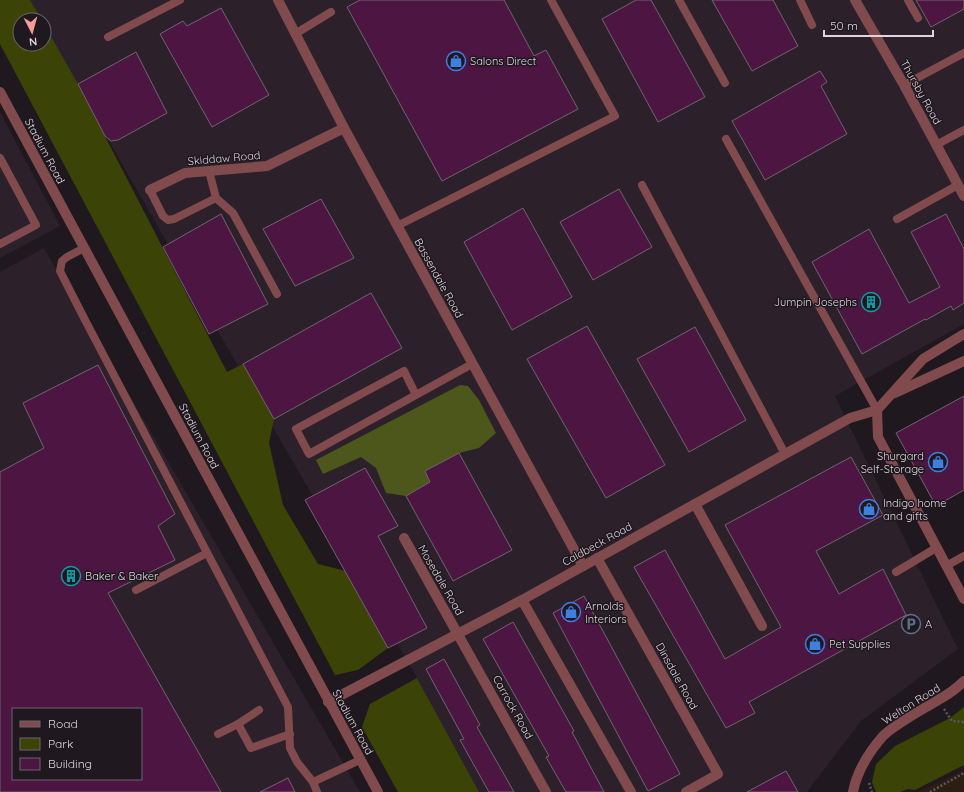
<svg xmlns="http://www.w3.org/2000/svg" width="964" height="792" viewBox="0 0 964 792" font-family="Quicksand,sans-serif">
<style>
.commercial{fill:#2d1e14}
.built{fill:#2c202b;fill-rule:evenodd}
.green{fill:#3b4307}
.forest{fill:#4d561b}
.building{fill:#4d1542;stroke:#70656c;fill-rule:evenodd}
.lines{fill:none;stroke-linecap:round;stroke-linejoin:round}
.path{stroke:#5e575d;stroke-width:2.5;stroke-dasharray:2 2;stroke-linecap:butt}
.service{stroke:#814b4e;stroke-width:8}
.minor{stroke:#814b4e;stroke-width:10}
.tertiary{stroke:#814b4e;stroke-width:10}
.labels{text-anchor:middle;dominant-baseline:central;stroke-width:3;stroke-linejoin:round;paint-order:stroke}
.poi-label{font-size:11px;fill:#dcd7dc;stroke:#20181f;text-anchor:start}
.street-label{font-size:11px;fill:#dcd7dc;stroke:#20181f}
</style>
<rect width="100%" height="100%" fill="#20181f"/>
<polygon class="commercial" points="964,770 964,792 918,792"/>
<g class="built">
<polygon points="28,0 964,0 964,324 835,396 958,649 861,721 807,792 479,792 417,678 44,28 44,20 39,20"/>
<polygon points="0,112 60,226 0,258"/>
<path d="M 44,248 L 360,792 L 0,792 L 0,272 ZM 13,709 L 141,709 L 141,779 L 13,779 Z"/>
</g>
<g class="green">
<polygon points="0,0 30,0 42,20 20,20 20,44 44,44 44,24 78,84 227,372 243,364 274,419 269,443 283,505 318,564 346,571 388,648 358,670 335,675 0,44"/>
<polygon points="417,678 479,792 398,792 362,727 370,704"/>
<polygon points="964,707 964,765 915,790 908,789 900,792 876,792 872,782 876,764 895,746 950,718"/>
</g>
<polygon class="forest" points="460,385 468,386 479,400 496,433 479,448 459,453 425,471 430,482 406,496 386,493 376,468 361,457 323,474 316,460"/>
<g class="building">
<polygon points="360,0 504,0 534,56 546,50 578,109 442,181 347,7"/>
<polygon points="636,0 651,0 705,97 658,122 602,19"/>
<polygon points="712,0 773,0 798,46 752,71"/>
<polygon points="916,0 964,0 964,9 931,27"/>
<polygon points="221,8 269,95 212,127 160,34 183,21 187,26"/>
<polygon points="136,52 167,113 118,140 111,141 105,136 78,84"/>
<polygon points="820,71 827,82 821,86 847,134 765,180 732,121"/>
<polygon points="619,189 652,247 593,280 560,222"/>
<polygon points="321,199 354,258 295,286 263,229"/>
<polygon points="523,208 572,297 512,330 464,242"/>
<polygon points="221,214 268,304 209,334 163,247"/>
<polygon points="946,214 964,249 964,303 953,310 951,306 926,320 925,319 862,354 812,262 869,229 909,303 940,287 911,232"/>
<polygon points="371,293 402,348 274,419 243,364"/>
<polygon points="587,326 665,465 606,498 527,359"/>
<polygon points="695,327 746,420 689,452 637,359"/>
<path d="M 98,365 L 175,514 L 158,526 L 175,560 L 108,593 L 221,792 L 0,792 L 0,472 L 44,448 L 23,403 ZM 13,709 L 141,709 L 141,779 L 13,779 Z"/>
<polygon points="964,396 964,490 936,506 896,433"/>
<polygon points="459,453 512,550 453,581 406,496 430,482 425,471"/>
<polygon points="851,457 883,515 816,551 839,594 883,569 906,615 749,702 755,713 726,728 634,567 665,550 725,659 781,627 725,525"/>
<polygon points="365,468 398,526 378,536 427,628 388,648 305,500"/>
<polygon points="584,596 680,774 648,791 553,613"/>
<polygon points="513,622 574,731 572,732 604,792 566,792 546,757 549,756 483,639"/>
<polygon points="444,659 480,725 477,727 514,792 489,792 460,740 464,739 426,669"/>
<polygon points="786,771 798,792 747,792"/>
<polygon points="288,778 295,792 260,792"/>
</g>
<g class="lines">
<g class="path">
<polyline points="944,709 952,721 964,722"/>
<polyline points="869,783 872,792"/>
<polyline points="930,792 964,773"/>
</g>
<g class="service">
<polyline points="679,0 725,83"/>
<polyline points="800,0 812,25"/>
<polyline points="908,0 918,18"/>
<polyline points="295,34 331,12"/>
<polyline points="108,37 180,0"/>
<polyline points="904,85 964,53"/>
<polyline points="726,139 877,410"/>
<polyline points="936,145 964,130"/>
<polyline points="0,158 36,225 0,244"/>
<polyline points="209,171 216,198 233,213 277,294"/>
<polyline points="642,185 785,454"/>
<polyline points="150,190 163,216 168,220 174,219 216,198"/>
<polyline points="897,219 958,185"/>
<polyline points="397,226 615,116 551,0"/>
<polyline points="84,248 67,257 62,261 60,271 84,318 288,707 290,748 297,762 313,782"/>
<polyline points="416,395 404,371 296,429 309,454 472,364"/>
<polyline points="946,566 964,556"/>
<polyline points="896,572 936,548"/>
<polyline points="136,590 207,553"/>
<polyline points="238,724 251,748 290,734"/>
<polyline points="218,734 238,724 259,710"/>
<polyline points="317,792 313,782 360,760"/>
</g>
<g class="minor">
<polyline points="278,0 344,128 583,566"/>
<polyline points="855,0 904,85 964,196"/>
<polyline points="150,190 185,173 267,166 344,128"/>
<polyline points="895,393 964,361"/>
<polyline points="877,410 878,437 964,599"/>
<polyline points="695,504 762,626"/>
<polyline points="404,538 546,792"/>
<polyline points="597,558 718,774 686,792"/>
<polyline points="522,600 631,792"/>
<polyline points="328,702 522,600 850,418 877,410 923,359 964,334"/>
<path d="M 853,792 C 857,771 869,752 883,736 C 891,728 911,716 921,710 C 936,701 952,694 964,681"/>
</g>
<polyline class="tertiary" points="0,92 378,792"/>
</g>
<defs>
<symbol id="shop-ring" viewBox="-11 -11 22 22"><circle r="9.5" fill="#20181f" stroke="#3f7fe0" stroke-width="1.5"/><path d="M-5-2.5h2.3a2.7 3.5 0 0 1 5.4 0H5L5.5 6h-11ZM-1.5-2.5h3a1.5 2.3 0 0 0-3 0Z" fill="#3f7fe0"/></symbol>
<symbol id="building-ring" viewBox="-11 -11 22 22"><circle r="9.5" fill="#20181f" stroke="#0f9aa8" stroke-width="1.5"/><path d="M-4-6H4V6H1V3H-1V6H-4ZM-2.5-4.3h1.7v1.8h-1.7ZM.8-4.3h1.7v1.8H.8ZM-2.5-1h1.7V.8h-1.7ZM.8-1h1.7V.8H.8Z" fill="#0f9aa8"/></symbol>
<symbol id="parking-ring" viewBox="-11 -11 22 22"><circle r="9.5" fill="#20181f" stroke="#5c6f8a" stroke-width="1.5"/><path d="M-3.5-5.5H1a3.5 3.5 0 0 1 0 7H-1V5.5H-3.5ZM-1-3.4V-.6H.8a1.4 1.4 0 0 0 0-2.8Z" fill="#5c6f8a"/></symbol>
</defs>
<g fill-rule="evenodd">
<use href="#shop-ring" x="445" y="50" width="22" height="22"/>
<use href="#building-ring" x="860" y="291" width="22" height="22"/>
<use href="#shop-ring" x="927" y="451" width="22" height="22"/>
<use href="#shop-ring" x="858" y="498" width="22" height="22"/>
<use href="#building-ring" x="60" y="565" width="22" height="22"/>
<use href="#shop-ring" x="560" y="601" width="22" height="22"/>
<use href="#parking-ring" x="900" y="613" width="22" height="22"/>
<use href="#shop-ring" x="804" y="633" width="22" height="22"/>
</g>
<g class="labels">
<g class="poi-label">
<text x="470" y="61">Salons Direct</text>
<text x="857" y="302" text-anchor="end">Jumpin Josephs</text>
<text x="924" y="456" text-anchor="end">Shurgard<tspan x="924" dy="13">Self-Storage</tspan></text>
<text x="883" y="503">Indigo home<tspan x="883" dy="13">and gifts</tspan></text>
<text x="85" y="576">Baker &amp; Baker</text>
<text x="585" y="606">Arnolds<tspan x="585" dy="13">Interiors</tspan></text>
<text x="925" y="624">A</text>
<text x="829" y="644">Pet Supplies</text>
</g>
<g class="street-label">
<text transform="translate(921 92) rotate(61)">Thursby Road</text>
<text transform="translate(45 151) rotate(62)">Stadium Road</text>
<text transform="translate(224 158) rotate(-5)">Skiddaw Road</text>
<text transform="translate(439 278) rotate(61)">Bassendale Road</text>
<text transform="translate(199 436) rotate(62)">Stadium Road</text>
<text transform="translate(597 544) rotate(-29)">Caldbeck Road</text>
<text transform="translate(441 580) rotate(60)">Mosedale Road</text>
<text transform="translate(677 676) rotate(61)">Dinsdale Road</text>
<text transform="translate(911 704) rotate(-32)">Welton Road</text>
<text transform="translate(513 707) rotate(61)">Carrock Road</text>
<text transform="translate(353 722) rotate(61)">Stadium Road</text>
</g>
</g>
<rect x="12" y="708" width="130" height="72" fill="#20181f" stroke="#6b646b"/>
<rect x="20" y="721" width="20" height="6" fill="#814b4e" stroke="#6b646b"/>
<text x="48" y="728" font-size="12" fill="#dcd7dc">Road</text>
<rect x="20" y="738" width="20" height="12" fill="#3b4307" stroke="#6b646b"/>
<text x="48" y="748" font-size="12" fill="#dcd7dc">Park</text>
<rect x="20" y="758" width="20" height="12" fill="#4d1542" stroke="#6b646b"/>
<text x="48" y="768" font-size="12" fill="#dcd7dc">Building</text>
<g transform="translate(32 32) rotate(174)"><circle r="19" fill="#20181f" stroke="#6b646b"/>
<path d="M0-3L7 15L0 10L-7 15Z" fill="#f59c96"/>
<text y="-6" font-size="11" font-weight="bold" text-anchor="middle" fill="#dcd7dc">N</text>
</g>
<path d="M824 30v6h109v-6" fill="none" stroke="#dcd7dc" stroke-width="2"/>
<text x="830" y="30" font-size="12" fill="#dcd7dc" stroke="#20181f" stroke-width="3" paint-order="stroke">50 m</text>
</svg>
